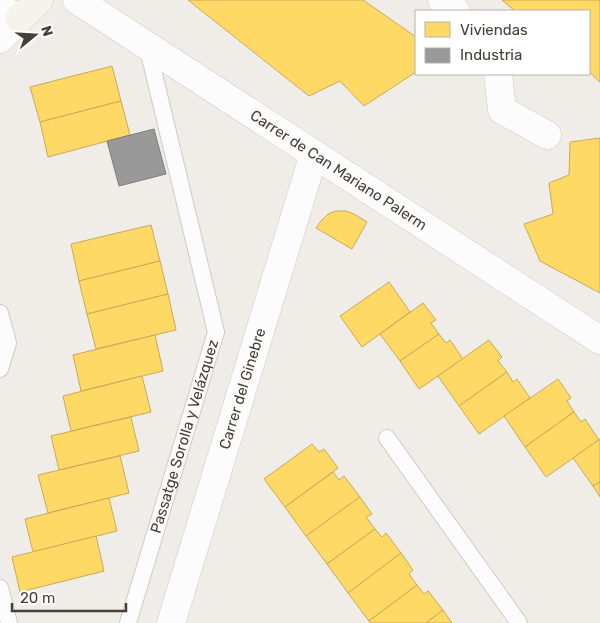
<svg xmlns="http://www.w3.org/2000/svg" width="600" height="623" viewBox="0 0 600 623" font-family="Rubik,sans-serif">
<style>
.homes{fill:#ffd966;stroke:#c8aa57}
.industry{fill:#999;stroke:#807e7b}
.lines{fill:none;stroke-linecap:round;stroke-linejoin:round}
.lane-casing{stroke:#cecbc5;stroke-width:18}
.street-casing{stroke:#cecbc5;stroke-width:29}
.secondary-casing{stroke:#d2cbc0;stroke-width:29}
.lane{stroke:#fdfcfc;stroke-width:16}
.street{stroke:#fdfcfc;stroke-width:28}
.secondary{stroke:#f6f3ee;stroke-width:28}
.labels{text-anchor:middle;dominant-baseline:central;stroke-width:5;stroke-linejoin:round;paint-order:stroke}
.street-label{font-size:15px;fill:#473e34;stroke:#fff}
</style>
<rect width="100%" height="100%" fill="#f0ede8"/>
<g class="homes">
<polygon points="188,0 363,0 416,37 416,72 364,106 340,81 309,96"/>
<polygon points="502,0 600,0 600,82 589,72 589,11 515,11"/>
<polygon points="112,66 121,101 40,122 30,87"/>
<polygon points="121,101 130,135 48,157 40,122"/>
<polygon points="600,138 600,293 540,261 524,224 553,214 549,183 569,175 570,142"/>
<polygon points="336,211 346,211 354,214 367,222 352,249 316,228 321,221 328,214"/>
<polygon points="151,225 160,261 79,281 71,244"/>
<polygon points="160,261 168,294 87,314 79,281"/>
<polygon points="389,282 410,312 362,347 340,316"/>
<polygon points="168,294 176,330 96,349 87,314"/>
<polygon points="423,303 436,320 431,323 439,334 400,361 380,334"/>
<polygon points="439,334 446,343 450,340 463,359 419,389 400,361"/>
<polygon points="155,335 163,371 81,391 73,355"/>
<polygon points="489,340 502,357 498,361 507,372 459,406 438,376"/>
<polygon points="507,372 513,382 517,379 530,398 479,434 459,406"/>
<polygon points="142,376 151,412 71,431 63,396"/>
<polygon points="558,379 571,398 567,401 574,412 525,447 504,416"/>
<polygon points="574,412 581,422 585,419 599,440 546,477 525,447"/>
<polygon points="131,417 139,451 59,470 51,436"/>
<polygon points="600,439 600,482 593,486 573,458"/>
<polygon points="312,444 319,452 324,449 338,468 285,507 264,479"/>
<polygon points="120,456 129,493 48,513 38,475"/>
<polygon points="333,472 339,480 344,476 360,497 306,536 285,507"/>
<polygon points="600,482 600,497 593,486"/>
<polygon points="360,497 372,514 366,517 375,529 327,564 306,536"/>
<polygon points="109,498 117,531 33,552 25,519"/>
<polygon points="375,529 382,537 386,533 401,553 348,593 327,564"/>
<polygon points="96,536 104,571 20,592 12,557"/>
<polygon points="401,553 413,570 409,574 417,585 369,621 348,593"/>
<polygon points="417,585 424,594 428,591 443,610 426,623 370,623 369,621"/>
<polygon points="443,610 452,623 426,623"/>
</g>
<polygon class="industry" points="154,129 166,174 119,186 107,141"/>
<g class="lines">
<defs>
<g id="lane">
<polyline points="0,313 8,343 0,369"/>
<polyline points="387,438 519,623"/>
<polyline points="0,588 9,623"/>
<path id="s1" d="M 128,623 L 216,332 L 147,45"/>
</g>
<g id="street">
<path id="s2" d="M 77,0 L 600,340"/>
<polyline points="442,0 456,11"/>
<polyline points="0,9 20,18 0,39"/>
<polyline points="498,74 502,110 547,135"/>
<path id="s3" d="M 171,623 L 314,154"/>
</g>
<polyline id="secondary" points="20,18 39,0"/>
</defs>
<use href="#lane" class="lane-casing"/>
<use href="#street" class="street-casing"/>
<use href="#secondary" class="secondary-casing"/>
<use href="#lane" class="lane"/>
<use href="#street" class="street"/>
<use href="#secondary" class="secondary"/>
</g>
<g class="labels">
<g class="street-label">
<text stroke="none"><textPath href="#s2" startOffset="312">Carrer de Can Mariano Palerm</textPath></text>
<text stroke="none"><textPath href="#s3" startOffset="245">Carrer del Ginebre</textPath></text>
<text stroke="none"><textPath href="#s1" startOffset="195">Passatge Sorolla y Velázquez</textPath></text>
</g>
</g>
<rect x="415" y="10" width="175" height="65" fill="#ffffff" stroke="#b5b2ae"/>
<rect x="425" y="22" width="25" height="15" fill="#ffd966" stroke="#b5b2ae"/>
<text x="460" y="35" font-size="15" fill="#473e34">Viviendas</text>
<rect x="425" y="48" width="25" height="15" fill="#999999" stroke="#b5b2ae"/>
<text x="460" y="60" font-size="15" fill="#473e34">Industria</text>
<g transform="translate(35 35) rotate(72)" stroke="#ffffff" stroke-width="4" paint-order="stroke">
<path d="M0-4L9 19L0 12L-9 19Z" fill="#473e34"/>
<text y="-8" font-size="14" font-weight="bold" text-anchor="middle" fill="#473e34">N</text>
</g>
<path d="M12 603v8h114v-8" fill="none" stroke="#473e34" stroke-width="2.5"/>
<text x="20" y="603" font-size="15" fill="#473e34" stroke="#ffffff" stroke-width="4" paint-order="stroke">20 m</text>
</svg>
